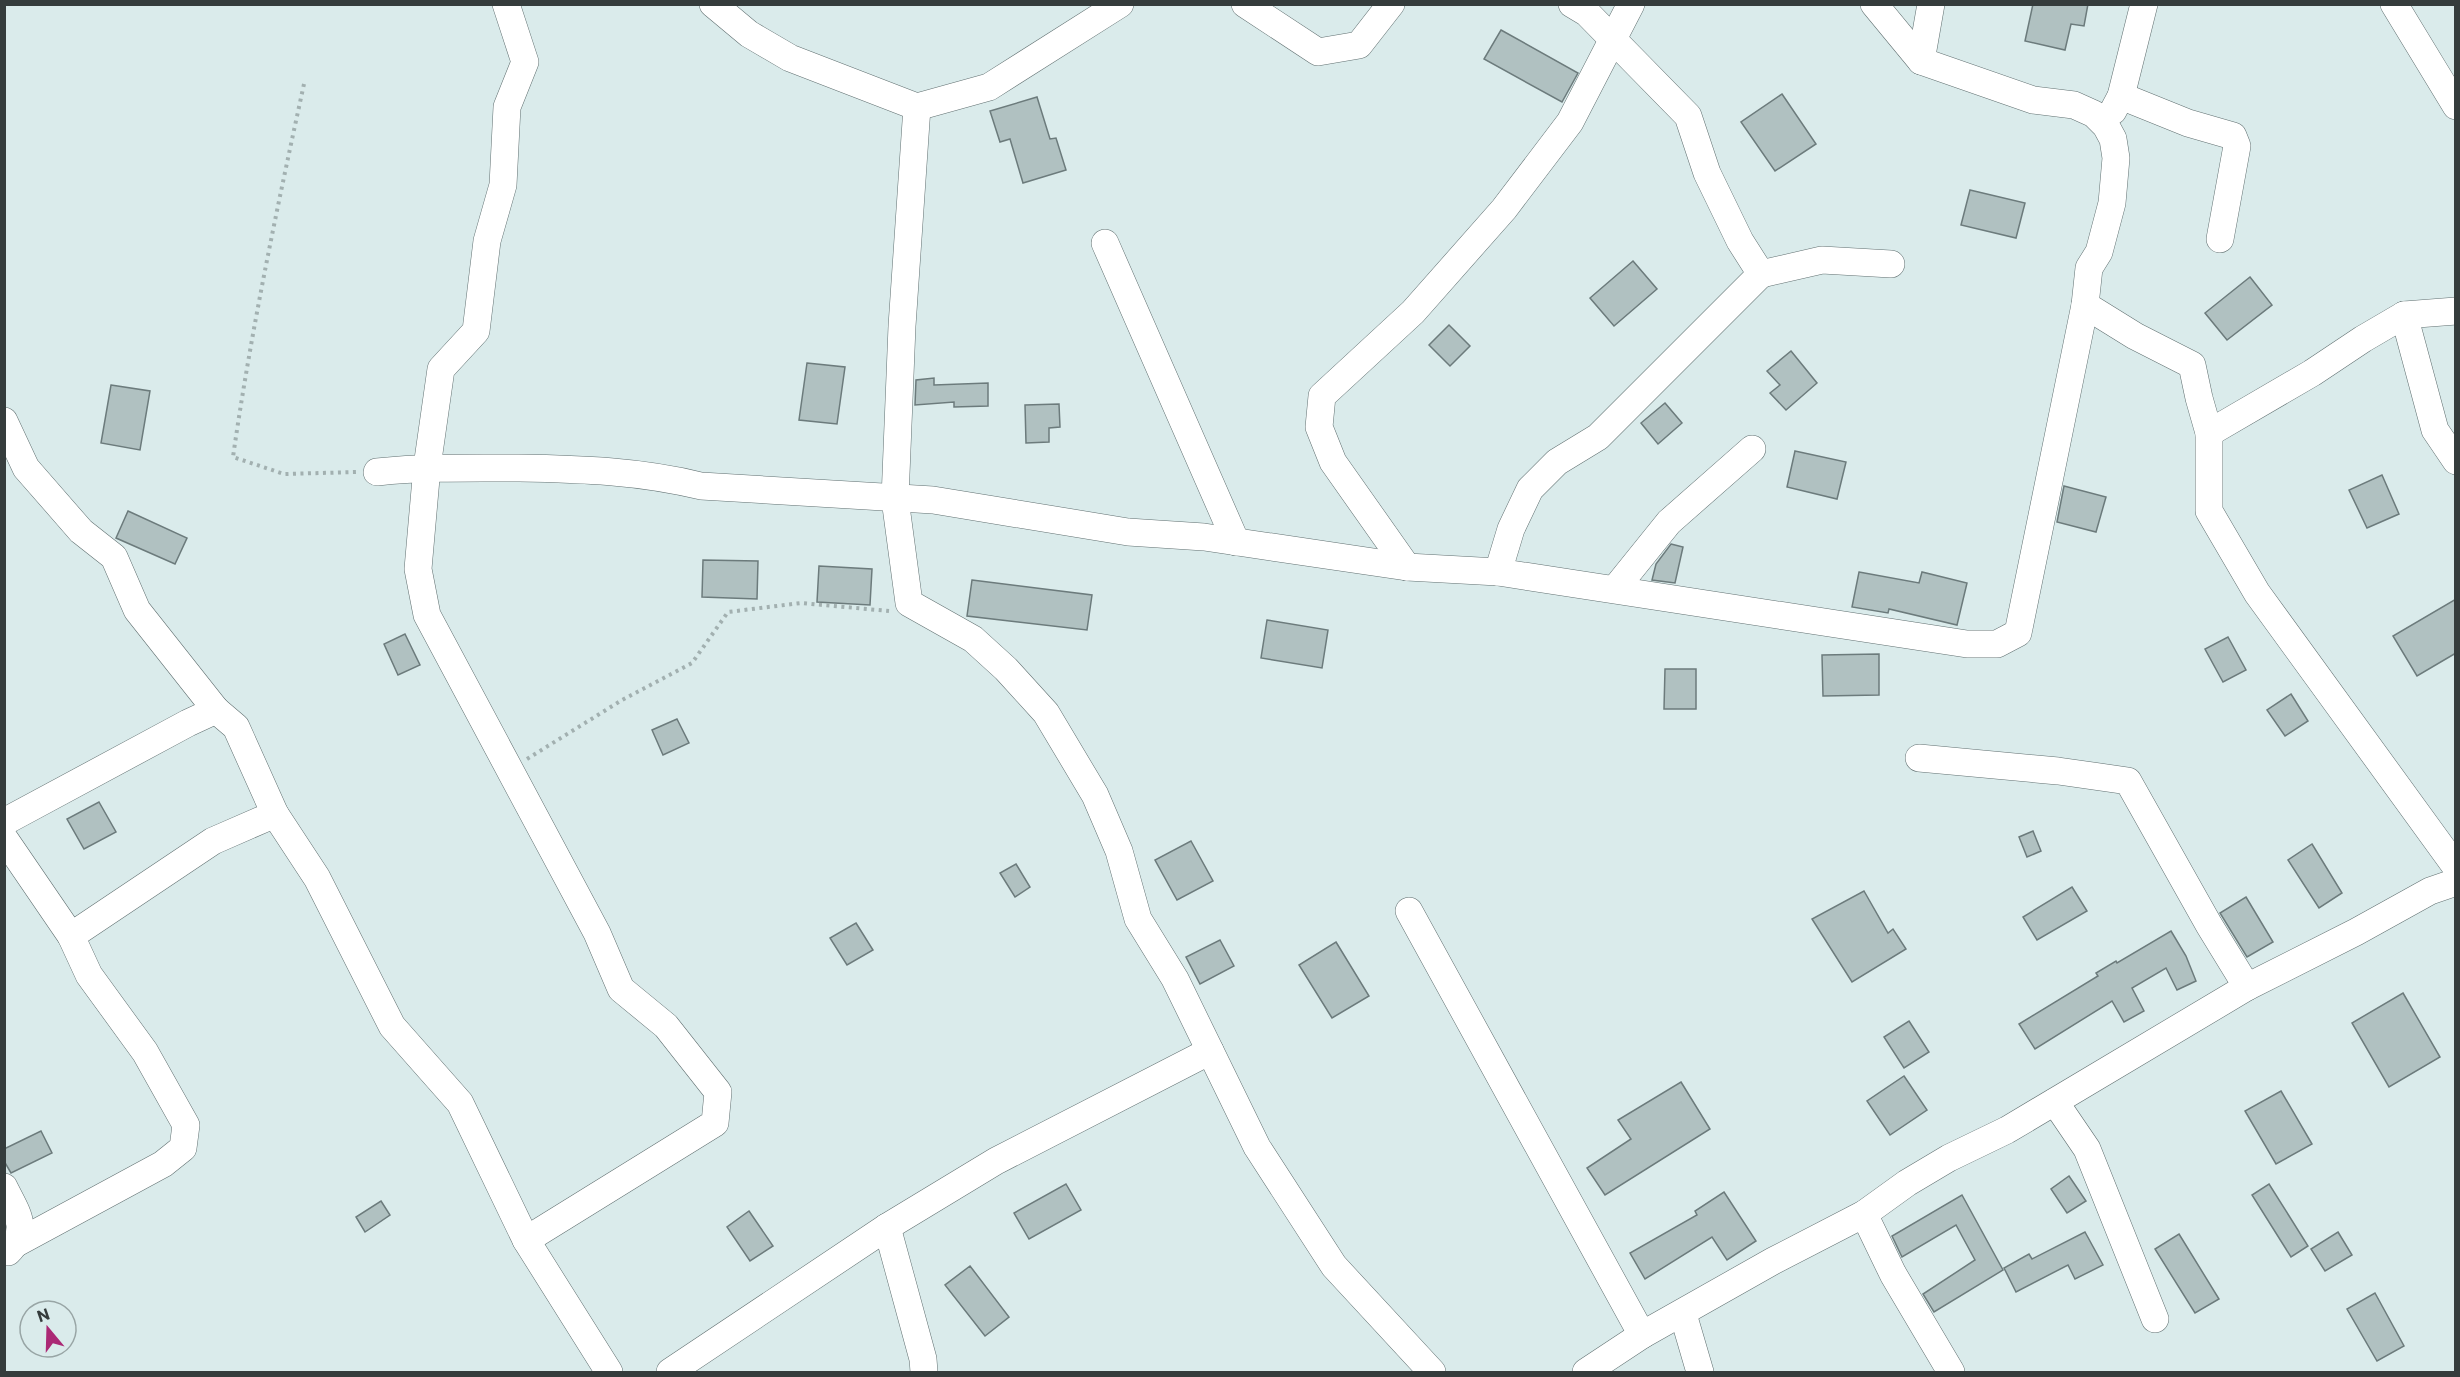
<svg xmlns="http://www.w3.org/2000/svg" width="2460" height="1377" viewBox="0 0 2460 1377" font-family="Commissioner,sans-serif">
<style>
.building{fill:#b0c1c1;stroke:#6c7b7c;stroke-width:1.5}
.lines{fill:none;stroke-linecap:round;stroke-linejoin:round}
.minor-casing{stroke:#617071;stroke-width:28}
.path{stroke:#a2b0b0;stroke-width:4;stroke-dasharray:3 4.5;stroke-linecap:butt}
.minor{stroke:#fff;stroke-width:27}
</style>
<rect width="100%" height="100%" fill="#daebeb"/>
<g class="building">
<polygon points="2033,4 2088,4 2084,26 2071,24 2065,50 2025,41"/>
<polygon points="1501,30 1578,73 1562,102 1484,59"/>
<polygon points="1782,94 1816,144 1775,171 1741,122"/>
<polygon points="1037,97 1050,139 1056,138 1066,170 1023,183 1010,139 1000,142 990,111"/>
<polygon points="1970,190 2025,203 2016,238 1961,225"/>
<polygon points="1633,261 1657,289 1614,326 1590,298"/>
<polygon points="2250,277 2272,305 2227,340 2205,313"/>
<polygon points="1449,325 1470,346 1450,366 1429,345"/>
<polygon points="1791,351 1817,383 1786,410 1770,393 1780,385 1767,371"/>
<polygon points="807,363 845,367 837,424 799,420"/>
<polygon points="934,378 934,385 988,383 988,406 954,407 954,402 915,405 916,380"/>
<polygon points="111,385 150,391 140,450 101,443"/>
<polygon points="1665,403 1682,423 1658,444 1641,423"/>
<polygon points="1059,404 1060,427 1049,428 1049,442 1026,443 1025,405"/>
<polygon points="1795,451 1846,462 1837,499 1787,487"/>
<polygon points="2382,475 2399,514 2367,528 2349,490"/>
<polygon points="2064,486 2106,497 2096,532 2057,522"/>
<polygon points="128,511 187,538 175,564 116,538"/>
<polygon points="1671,544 1683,547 1675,583 1652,580 1656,564"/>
<polygon points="703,560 758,561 757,599 702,597"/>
<polygon points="819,566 872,569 870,605 817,602"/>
<polygon points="1859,572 1919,583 1922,572 1967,583 1957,625 1889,609 1888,613 1852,607"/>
<polygon points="972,580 1092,595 1087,630 967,616"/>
<polygon points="2456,599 2456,653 2417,676 2393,636"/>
<polygon points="1267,620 1328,630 1322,668 1261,658"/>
<polygon points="405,634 420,665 398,675 384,644"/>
<polygon points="2228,637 2246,670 2223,682 2205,649"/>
<polygon points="1879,654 1879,695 1823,696 1822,655"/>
<polygon points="1665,669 1696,669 1696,709 1664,709"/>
<polygon points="2291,694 2308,721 2285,736 2267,710"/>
<polygon points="677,719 689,743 663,755 652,730"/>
<polygon points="99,802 116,832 84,849 67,819"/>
<polygon points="2033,831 2041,851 2027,857 2019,837"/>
<polygon points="1191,841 1213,881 1177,900 1155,860"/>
<polygon points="2312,844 2342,893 2319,908 2288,860"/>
<polygon points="1016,864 1030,887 1015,897 1000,873"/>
<polygon points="2072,887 2087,911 2037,940 2023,917"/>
<polygon points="1864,891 1888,933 1893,929 1906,949 1852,982 1812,919"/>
<polygon points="2246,897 2273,942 2247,957 2220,913"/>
<polygon points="856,923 873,950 847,965 830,938"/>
<polygon points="2171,931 2186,956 2196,981 2177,990 2166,968 2132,988 2144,1011 2124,1022 2112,1001 2035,1049 2019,1024 2098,976 2096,973 2116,961 2117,963"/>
<polygon points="1220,940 1234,966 1200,984 1186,957"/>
<polygon points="1336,942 1369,996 1332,1018 1299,965"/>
<polygon points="2403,993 2440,1057 2389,1087 2352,1023"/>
<polygon points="1909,1021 1929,1052 1904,1068 1884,1037"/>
<polygon points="1904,1076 1927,1110 1890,1135 1867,1101"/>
<polygon points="1681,1082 1710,1129 1605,1195 1587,1168 1631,1139 1618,1120"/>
<polygon points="2281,1091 2312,1144 2276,1164 2245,1111"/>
<polygon points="41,1131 52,1153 11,1173 4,1161 4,1149"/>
<polygon points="2069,1176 2086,1201 2067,1213 2051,1189"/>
<polygon points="1066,1184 1081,1210 1029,1239 1014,1213"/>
<polygon points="2269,1184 2308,1246 2291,1257 2252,1195"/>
<polygon points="1724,1192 1756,1241 1727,1260 1712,1237 1645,1279 1630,1253 1697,1215 1695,1211"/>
<polygon points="1962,1195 2003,1270 1934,1312 1923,1294 1975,1260 1956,1225 1902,1257 1892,1236"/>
<polygon points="381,1201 390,1215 365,1232 356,1217"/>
<polygon points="749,1211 773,1246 750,1261 727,1227"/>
<polygon points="2085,1232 2103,1265 2075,1279 2068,1265 2016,1292 2004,1268 2029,1254 2032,1259"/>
<polygon points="2338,1232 2352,1255 2325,1271 2311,1249"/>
<polygon points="2179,1234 2219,1299 2195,1313 2155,1249"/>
<polygon points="970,1266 1009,1317 985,1336 945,1285"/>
<polygon points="2375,1293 2404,1346 2377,1361 2347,1309"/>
</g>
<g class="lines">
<defs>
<g id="minor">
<polyline points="506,4 525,62 507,107 503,185 487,241 476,331 441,369 427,467 418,569 427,615 597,933 621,989 666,1026 718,1092 715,1123 526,1240"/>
<polyline points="713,4 749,34 790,58 917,107 989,87 1120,4"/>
<polyline points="1245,4 1318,52 1359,45 1391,4"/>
<polyline points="1572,4 1587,13 1688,116 1707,173 1740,241 1761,274 1822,260 1891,264"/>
<polyline points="1874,4 1921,61 2033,100 2074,105 2094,114 2106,126 2113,139 2116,158 2112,203 2099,252 2089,268 2085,305 2135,336 2192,365 2199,398 2209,433 2209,511 2257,593 2456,867"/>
<polyline points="2394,4 2456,106"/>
<polyline points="1921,61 1931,4"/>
<polyline points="2121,96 2188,123 2233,136 2237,146 2220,239"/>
<polyline points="917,107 902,326 895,499 909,603 973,639 1006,669 1046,713 1095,795 1119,851 1138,919 1175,979 1257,1147 1334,1266 1432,1372"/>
<polyline points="2113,111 2121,96 2144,4"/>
<polyline points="1105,243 1236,542"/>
<polyline points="2404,315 2456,311"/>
<polyline points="4,421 26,468 81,531 114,557 137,610 216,710 236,727 275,814 317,878 392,1026 460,1103 526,1240 609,1372"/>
<polyline points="2209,433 2312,373 2363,339 2404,315 2435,430 2456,461"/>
<path d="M 377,472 C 425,467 471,468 519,468 C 581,469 640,471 701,486 L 933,500 L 1128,532 L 1204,537 L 1407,567 L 1498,572 L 1967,644 L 1997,644 L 2018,633 L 2085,305"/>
<polyline points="1407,567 1333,462 1319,427 1322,396 1413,312 1504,209 1570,122 1631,4"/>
<polyline points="1498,572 1511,529 1530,489 1557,462 1598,437 1761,274"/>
<polyline points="1615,589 1669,522 1752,449"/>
<polyline points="1919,758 2058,771 2128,781 2209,925 2247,987"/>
<polyline points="4,822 188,723 216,710"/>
<polyline points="4,838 71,936 89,975 145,1052 186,1125 183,1148 163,1164 17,1243"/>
<polyline points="1409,911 1642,1335"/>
<polyline points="71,936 213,841 275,814"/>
<polyline points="2055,1102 2087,1149 2155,1319"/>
<path d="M 4,1187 C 16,1212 31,1229 8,1252"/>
<polyline points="1864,1214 1893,1274 1951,1372"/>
<polyline points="887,1227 923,1359 924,1372"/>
<polyline points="1683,1314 1700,1372"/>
<polyline points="670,1372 887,1227 996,1161 1210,1051"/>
<polyline points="1586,1372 1642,1335 1773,1261 1864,1214 1907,1183 1949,1158 2007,1130 2247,987 2356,932 2430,891 2456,882"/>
</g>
</defs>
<use href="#minor" class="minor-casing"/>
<g class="path">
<path d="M 304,84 C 277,208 251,331 233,457 L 284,474 L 357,472"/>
<polyline points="527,759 622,700 692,663 728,612 801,603 889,611"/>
</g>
<use href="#minor" class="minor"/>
</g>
<rect width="2460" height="1377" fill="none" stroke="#353c3c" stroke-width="12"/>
<g transform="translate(48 1329) rotate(341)"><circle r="28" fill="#daebeb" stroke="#98a5a5" stroke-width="1.5"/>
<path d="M0-4.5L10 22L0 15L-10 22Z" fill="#ab2975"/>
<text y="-9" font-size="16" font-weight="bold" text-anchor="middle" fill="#353c3c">N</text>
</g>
</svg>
